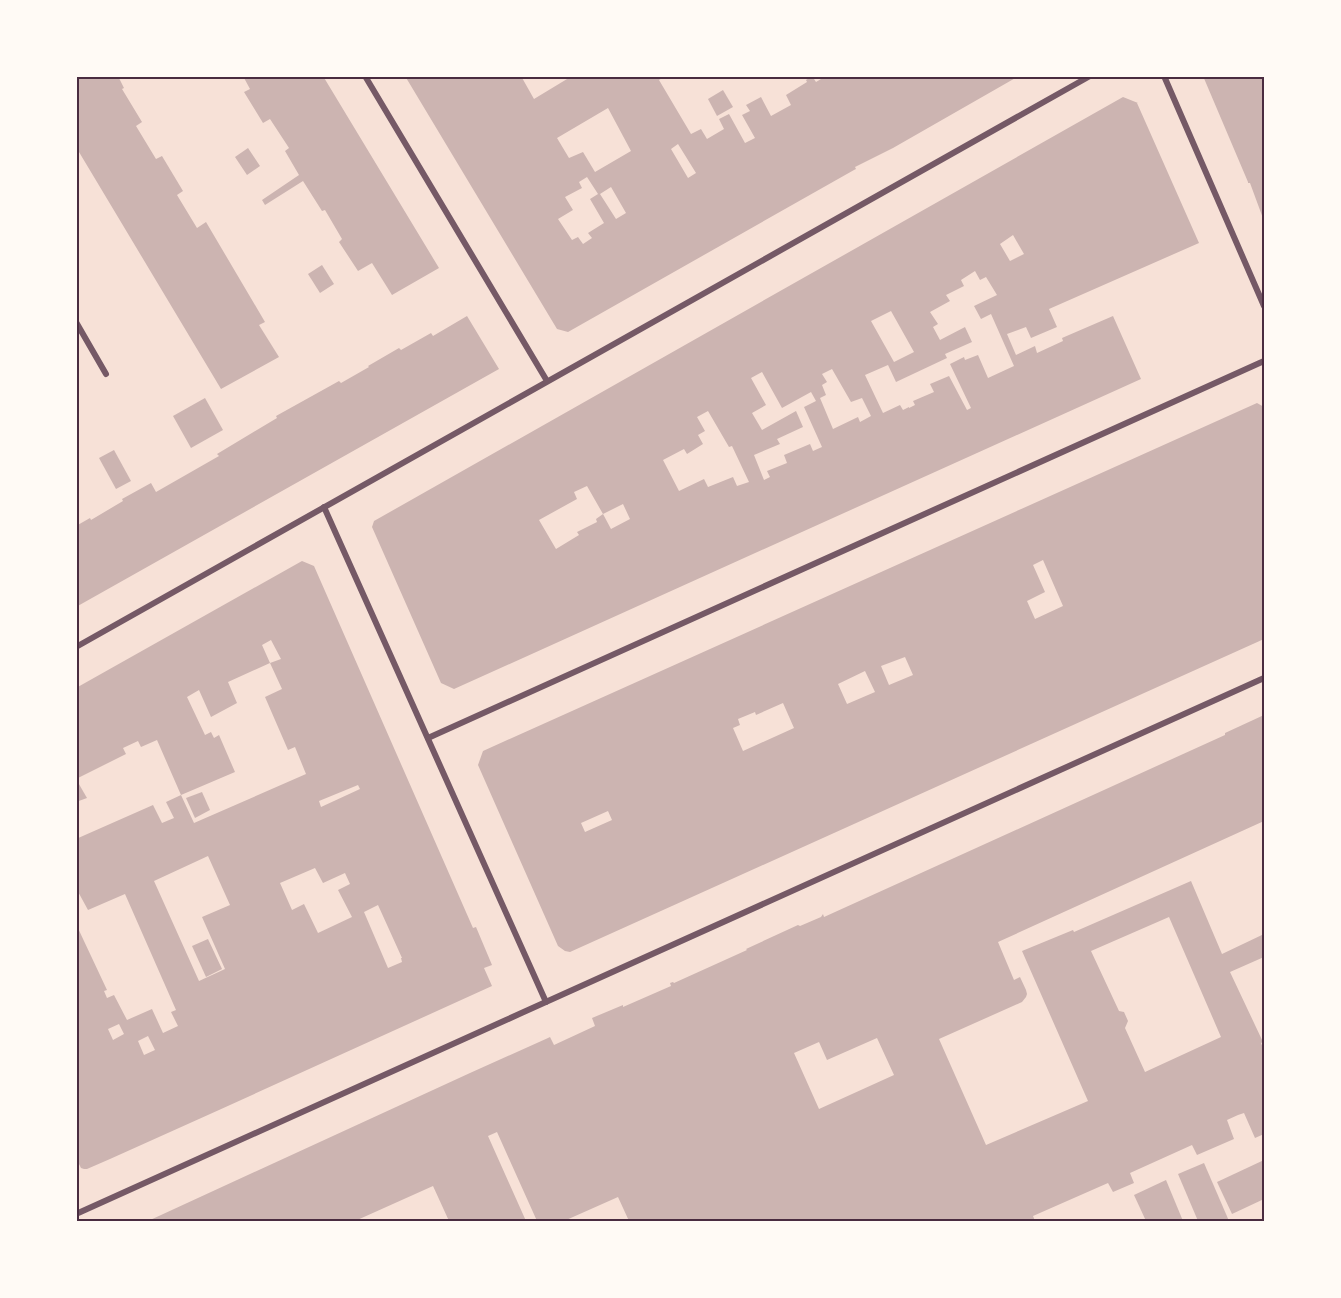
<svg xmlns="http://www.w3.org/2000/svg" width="1341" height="1298" viewBox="0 0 1341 1298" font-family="'Sofia Sans Condensed',sans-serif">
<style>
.building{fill:#ccb4b1;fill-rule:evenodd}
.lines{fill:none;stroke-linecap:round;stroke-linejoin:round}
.minor{stroke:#755966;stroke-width:6}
.neatline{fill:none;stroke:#4a2c40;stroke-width:2}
</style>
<rect width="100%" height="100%" fill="#f7e1d7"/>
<g class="building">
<polygon points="76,76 118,76 124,88 122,89 142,122 136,126 156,159 162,156 183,191 177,195 197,228 206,222 265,322 259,325 279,357 221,389 76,147"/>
<polygon points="243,76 323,76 439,268 392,295 372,263 358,271 339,242 342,239 325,210 322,211 303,181 265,205 262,200 299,175 285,151 289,148 270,119 263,123 244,92 250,89"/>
<path d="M 405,76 L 521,76 L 534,99 L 572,76 L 665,76 L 659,80 L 691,134 L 701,129 L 707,139 L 724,129 L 719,119 L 729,114 L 745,143 L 755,138 L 742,115 L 750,111 L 746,105 L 761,97 L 771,116 L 791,105 L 786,95 L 807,82 L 806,80 L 812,76 L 816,82 L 826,76 L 1019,76 L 893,148 L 855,167 L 856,169 L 854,170 L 568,332 L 557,329 ZM 608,108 L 631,151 L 595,172 L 583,152 L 569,158 L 557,138 ZM 678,144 L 696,173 L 688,178 L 671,149 ZM 587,177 L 598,194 L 590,199 L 604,223 L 588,233 L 592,238 L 583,244 L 578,237 L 572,240 L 558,219 L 573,210 L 565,197 L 582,188 L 579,182 ZM 611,187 L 626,213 L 616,219 L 600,194 Z"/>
<polygon points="1203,76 1264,76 1264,221 1250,183 1248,183 1248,182"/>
<polygon points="723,90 733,107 717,116 708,99"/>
<path d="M 1123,97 L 1138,103 L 1137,103 L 1199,243 L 1049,309 L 1057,327 L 1031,338 L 1026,327 L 1007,334 L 1016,355 L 1035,346 L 1037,353 L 1063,341 L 1062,338 L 1113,316 L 1141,379 L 454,689 L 441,683 L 372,527 L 374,521 ZM 1013,235 L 1024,254 L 1010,261 L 1000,244 ZM 975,271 L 980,280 L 986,277 L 997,295 L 974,306 L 981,319 L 991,314 L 1014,366 L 988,378 L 978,355 L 965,360 L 964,357 L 950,364 L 971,408 L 967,410 L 949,376 L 930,384 L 934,392 L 913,401 L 915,405 L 909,408 L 909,407 L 903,410 L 900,405 L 883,413 L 865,375 L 888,365 L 896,382 L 947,358 L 945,354 L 972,342 L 965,327 L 940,340 L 933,327 L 938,324 L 930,312 L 950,301 L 946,295 L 964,286 L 961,280 ZM 891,311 L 914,352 L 894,362 L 871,321 ZM 832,369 L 851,402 L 862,398 L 871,416 L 860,422 L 858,417 L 833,429 L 820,398 L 826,395 L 822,385 L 827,382 L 822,374 ZM 762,372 L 782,408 L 811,392 L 816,401 L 804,407 L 822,447 L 813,451 L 810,444 L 784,455 L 787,463 L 767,471 L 770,477 L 764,480 L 754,455 L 780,444 L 777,439 L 803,427 L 796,411 L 762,430 L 752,413 L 766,405 L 751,378 ZM 708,411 L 729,447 L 732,446 L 749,482 L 737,486 L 733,477 L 708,487 L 704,479 L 679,491 L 663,460 L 684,449 L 687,454 L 703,444 L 698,435 L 705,431 L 697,417 ZM 587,486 L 603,514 L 623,504 L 630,519 L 611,529 L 603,514 L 596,519 L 597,522 L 577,532 L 579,535 L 556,549 L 539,520 L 577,499 L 574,492 Z"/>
<polygon points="248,148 260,166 247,175 235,157"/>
<polygon points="322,265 334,284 320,293 308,274"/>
<polygon points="467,316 499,369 76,607 76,526 90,518 91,520 123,501 122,499 151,483 156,492 219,456 217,454 277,418 276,416 339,381 341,383 369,367 368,366 399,348 401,350 431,333 433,336"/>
<polygon points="205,398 223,430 191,448 173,416"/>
<path d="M 1257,403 L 1264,407 L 1264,639 L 570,952 L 565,951 L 558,946 L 478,765 L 483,751 ZM 1043,560 L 1063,606 L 1035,619 L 1027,601 L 1045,592 L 1033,565 ZM 905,657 L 913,675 L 889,685 L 881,666 ZM 865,671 L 875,692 L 847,704 L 838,684 ZM 783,703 L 794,728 L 743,751 L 733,728 L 740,725 L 738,719 L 755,712 L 756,715 ZM 608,811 L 612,820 L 585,832 L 581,823 Z"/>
<polygon points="114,450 131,481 116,489 99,458"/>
<path d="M 302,561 L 314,566 L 473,928 L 476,927 L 492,965 L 484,968 L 492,986 L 219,1110 L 110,1159 L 87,1169 L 84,1169 L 81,1168 L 76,1158 L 76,924 L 107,990 L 104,991 L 107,998 L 114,995 L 127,1020 L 152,1009 L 163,1033 L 178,1026 L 171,1012 L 176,1010 L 125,894 L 88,910 L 76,888 L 76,839 L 153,805 L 162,823 L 174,818 L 166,802 L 181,795 L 194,823 L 306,774 L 295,747 L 288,750 L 265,697 L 282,689 L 270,663 L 228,682 L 237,703 L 211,717 L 199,690 L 187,697 L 205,735 L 211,732 L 214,738 L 219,735 L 235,772 L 181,795 L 157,740 L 141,747 L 138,741 L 123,748 L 126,754 L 76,779 L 76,688 ZM 271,640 L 281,659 L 270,663 L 262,645 ZM 358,785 L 360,789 L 321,807 L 319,801 ZM 208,856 L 230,905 L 202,917 L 225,969 L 199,981 L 154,881 ZM 315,868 L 323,883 L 345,873 L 350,884 L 338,890 L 352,917 L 318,933 L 304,904 L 292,910 L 280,883 ZM 378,905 L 402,958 L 401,958 L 402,962 L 388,968 L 364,912 ZM 119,1024 L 124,1034 L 113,1040 L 108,1029 ZM 148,1036 L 155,1050 L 144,1055 L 138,1041 Z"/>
<path d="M 1264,715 L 1264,821 L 998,942 L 1014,980 L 1020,977 L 1026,990 L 1027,994 L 1026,997 L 1022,1002 L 939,1039 L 986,1145 L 1088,1101 L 1022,951 L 1073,930 L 1074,932 L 1191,881 L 1222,954 L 1264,934 L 1264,957 L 1230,972 L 1263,1042 L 1261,1043 L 1264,1050 L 1264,1134 L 1255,1138 L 1244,1113 L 1238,1115 L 1227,1120 L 1234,1139 L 1197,1155 L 1192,1145 L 1130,1173 L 1134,1183 L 1113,1192 L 1108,1183 L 1033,1216 L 1035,1221 L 629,1221 L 618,1197 L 564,1221 L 537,1221 L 497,1132 L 488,1136 L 526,1221 L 449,1221 L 433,1186 L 355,1221 L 148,1221 L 470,1073 L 548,1038 L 550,1037 L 554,1045 L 595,1026 L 592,1018 L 623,1005 L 623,1007 L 671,986 L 670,983 L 673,982 L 674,983 L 747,950 L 746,949 L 798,925 L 800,926 L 821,917 L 823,914 L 824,917 L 910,878 L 1225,735 L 1225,733 ZM 1169,917 L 1221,1037 L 1145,1072 L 1125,1028 L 1128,1021 L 1124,1012 L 1119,1011 L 1091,951 ZM 877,1038 L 894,1075 L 819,1109 L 794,1053 L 819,1042 L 827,1060 Z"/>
<polygon points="76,779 87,798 76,802"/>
<polygon points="202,792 210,810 195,818 186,798"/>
<polygon points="208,939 222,969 206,977 192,946"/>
<polygon points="1264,1160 1264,1199 1232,1214 1217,1182"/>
<polygon points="1204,1163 1229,1221 1198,1221 1178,1174"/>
<polygon points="1166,1180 1183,1221 1146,1221 1134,1195"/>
</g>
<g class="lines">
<g class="minor">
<polyline points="365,76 547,381"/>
<polyline points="1164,76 1264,306"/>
<polyline points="76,322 106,374"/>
<polyline points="324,507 546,1002"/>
<polyline points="76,647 1090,76"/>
<polyline points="428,738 1264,361"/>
<polyline points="76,1214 1264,678"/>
</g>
</g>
<rect width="1341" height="1298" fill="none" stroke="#fffaf5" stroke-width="156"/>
<rect x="78" y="78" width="1185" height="1142" class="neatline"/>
</svg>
